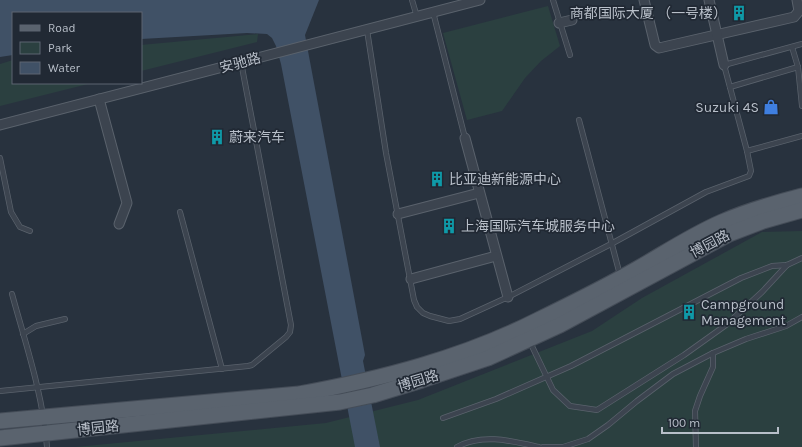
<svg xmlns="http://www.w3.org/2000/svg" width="802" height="447" viewBox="0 0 802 447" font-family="Karla,'Noto Sans SC',sans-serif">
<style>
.green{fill:#2b4040}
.water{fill:#405166}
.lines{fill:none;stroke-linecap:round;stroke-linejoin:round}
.lane-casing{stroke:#5a626c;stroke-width:6}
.street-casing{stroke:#5a626c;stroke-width:11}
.primary-casing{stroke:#454d58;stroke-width:17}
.lane{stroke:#3c444f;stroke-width:4.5}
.street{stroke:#3c444f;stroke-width:9}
.primary{stroke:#5a636e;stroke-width:15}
.labels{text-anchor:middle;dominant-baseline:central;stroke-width:3.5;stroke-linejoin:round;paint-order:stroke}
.poi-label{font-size:14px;fill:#b8bfc9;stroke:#212934;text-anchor:start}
.street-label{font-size:14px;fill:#b8bfc9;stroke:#212934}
</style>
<rect width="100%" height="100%" fill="#28323e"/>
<g class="green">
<polygon points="548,6 560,46 541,61 525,78 502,111 467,120 443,33"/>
<polygon points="258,34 257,42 141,71 141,45"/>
<polygon points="13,60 13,83 92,83 0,106 0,64"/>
<polygon points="802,231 802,447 75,447 326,423 418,400 592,331 642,298 762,232"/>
</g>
<polygon class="water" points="0,0 319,0 305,35 365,355 363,361 380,447 355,447 281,64 276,46 272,38 267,34 247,33 141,39 141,13 13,13 13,55 0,57"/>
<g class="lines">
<defs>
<g id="lane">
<polyline points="412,0 417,17"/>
<polyline points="553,0 570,55"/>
<polyline points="433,12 465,138"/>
<polyline points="367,30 386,153 414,300 417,307 423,313 430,316 449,321 460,319 508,297 611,244 706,192 749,176 751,171 747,151 724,65 802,44"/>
<polyline points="798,67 802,106"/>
<polyline points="730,87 798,67 792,47"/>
<polyline points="579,120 620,275"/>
<polyline points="747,151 802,136"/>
<polyline points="0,158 11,212 20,227 30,231"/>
<polyline points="180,212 222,369"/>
<path d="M 12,294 C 26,345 43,395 47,447"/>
<polyline points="23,334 36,326 65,319"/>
<polyline points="530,342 553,390 570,406 597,410 684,355 726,325 762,292 787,265"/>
<polyline points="0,391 248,366 252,365 286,337 290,332 291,325 241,62"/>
<polyline points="443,418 496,399 571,366 741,278 772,266 787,265 802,258"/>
<path d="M 457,447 C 482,433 512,441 539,447"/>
<polyline points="543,447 563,447 588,439 608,425 637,401 673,374 713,353 746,339 786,326 802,317"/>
<polyline points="696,447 695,411 700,396 713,367 713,353"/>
</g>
<g id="street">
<polyline points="644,0 655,45 659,48 794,17 799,11 797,0"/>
<polyline points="709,0 724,65"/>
<polyline points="559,23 572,20"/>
<polyline points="99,99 127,203 119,224"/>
<polyline points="0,125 480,0"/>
<polyline points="465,138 508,297"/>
<polyline points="398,214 479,193"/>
<polyline points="411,279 496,256"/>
</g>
<g id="primary">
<path d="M 0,421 L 299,394 C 381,379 463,358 538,320 C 571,304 605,287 637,269 C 665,253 692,235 722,222 C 747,211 775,203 802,196"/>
<polyline points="0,438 340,402 373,395 422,380 488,358 560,325 729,234 763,221 802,210"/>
</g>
</defs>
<use href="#lane" class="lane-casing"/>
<use href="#street" class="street-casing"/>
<use href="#primary" class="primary-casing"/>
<use href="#lane" class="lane"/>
<use href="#street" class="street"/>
<use href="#primary" class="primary"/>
</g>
<defs>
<symbol id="building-bare" viewBox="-9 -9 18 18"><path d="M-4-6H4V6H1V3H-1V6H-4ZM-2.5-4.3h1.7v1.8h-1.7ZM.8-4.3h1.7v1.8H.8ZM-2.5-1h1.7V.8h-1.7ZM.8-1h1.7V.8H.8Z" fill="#0f9aa8" stroke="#212934" stroke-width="2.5" paint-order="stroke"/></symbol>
<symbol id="shop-bare" viewBox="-9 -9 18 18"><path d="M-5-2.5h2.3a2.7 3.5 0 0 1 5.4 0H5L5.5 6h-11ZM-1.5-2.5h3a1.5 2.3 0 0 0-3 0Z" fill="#3f7fe0" stroke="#212934" stroke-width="2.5" paint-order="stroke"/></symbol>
</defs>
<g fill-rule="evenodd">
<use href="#building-bare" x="728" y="2" width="22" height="22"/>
<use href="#shop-bare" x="760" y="96" width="22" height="22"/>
<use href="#building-bare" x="206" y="126" width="22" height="22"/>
<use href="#building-bare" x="426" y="168" width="22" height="22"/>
<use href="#building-bare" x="438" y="215" width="22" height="22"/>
<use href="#building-bare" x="678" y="301" width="22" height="22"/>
</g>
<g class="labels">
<g class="poi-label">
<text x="727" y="13" text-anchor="end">商都国际大厦 （一号楼）</text>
<text x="759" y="107" text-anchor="end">Suzuki 4S</text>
<text x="229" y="137">蔚来汽车</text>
<text x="449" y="179">比亚迪新能源中心</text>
<text x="461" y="226">上海国际汽车城服务中心</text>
<text x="701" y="304">Campground<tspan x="701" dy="16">Management</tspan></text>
</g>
<g class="street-label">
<text transform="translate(240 63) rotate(-15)">安驰路</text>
<text transform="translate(710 244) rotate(-28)">博园路</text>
<text transform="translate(418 381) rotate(-17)">博园路</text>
<text transform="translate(98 428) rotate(-6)">博园路</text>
</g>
</g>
<rect x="12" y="12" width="130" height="72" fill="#212934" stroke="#5d6570"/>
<rect x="20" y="25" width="20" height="6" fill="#5a636e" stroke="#5d6570"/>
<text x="48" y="32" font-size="12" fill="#b8bfc9">Road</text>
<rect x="20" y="42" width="20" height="12" fill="#2b4040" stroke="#5d6570"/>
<text x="48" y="52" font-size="12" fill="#b8bfc9">Park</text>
<rect x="20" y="62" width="20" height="12" fill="#405166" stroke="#5d6570"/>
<text x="48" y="72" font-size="12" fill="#b8bfc9">Water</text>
<path d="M662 427v6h116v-6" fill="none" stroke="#b8bfc9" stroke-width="2"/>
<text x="668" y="427" font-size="12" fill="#b8bfc9" stroke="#212934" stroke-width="3" paint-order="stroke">100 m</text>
</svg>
